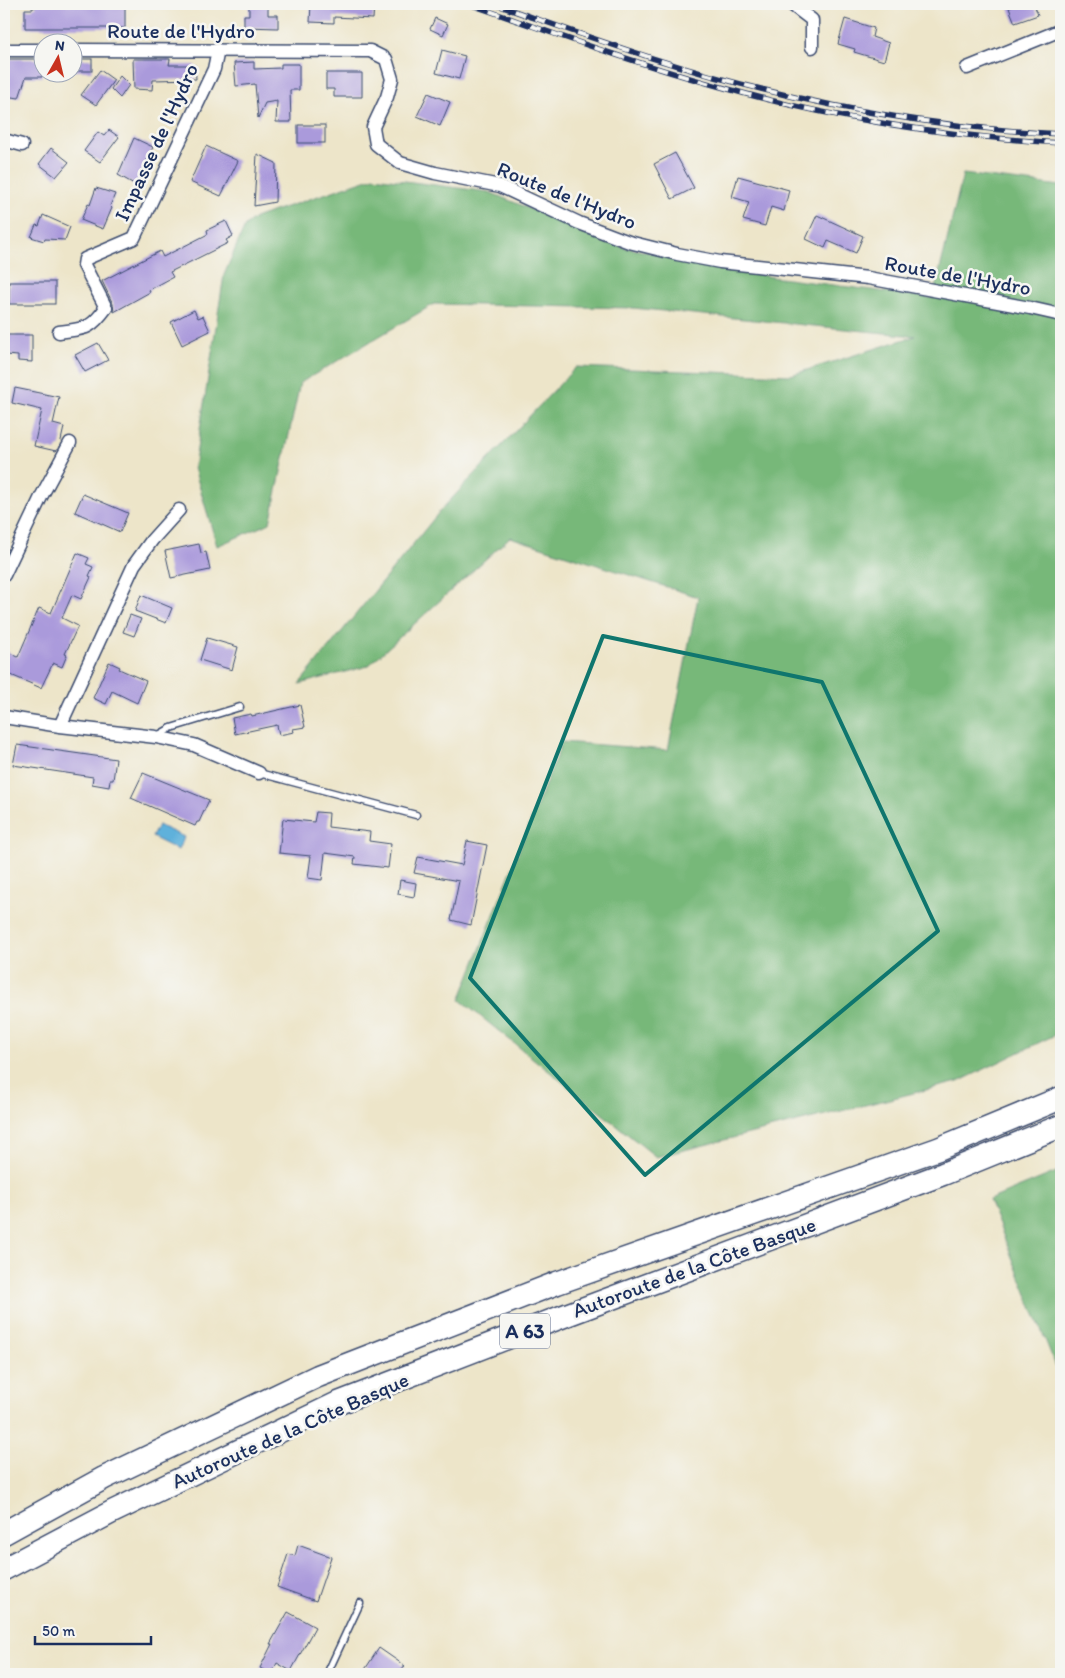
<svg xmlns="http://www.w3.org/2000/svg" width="1065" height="1678" viewBox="0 0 1065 1678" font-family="Itim,sans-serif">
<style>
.forest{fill:#77b879;stroke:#49746c}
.water{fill:#5fb1db;stroke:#3d709c}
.building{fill:#aa9adb}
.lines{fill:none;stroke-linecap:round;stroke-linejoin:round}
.lane-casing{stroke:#3a4a6e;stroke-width:9}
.street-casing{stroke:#3a4a6e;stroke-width:15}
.highway-casing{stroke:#3a4a6e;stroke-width:25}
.lane{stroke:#fff;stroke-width:6}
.street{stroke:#fff;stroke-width:12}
.highway{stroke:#fff;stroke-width:22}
.rail-casing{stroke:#1b2f5e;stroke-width:5.5}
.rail{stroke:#f6f6f2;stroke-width:4;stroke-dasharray:11;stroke-linecap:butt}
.marked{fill:none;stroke:#0f766e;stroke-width:4;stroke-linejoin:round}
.labels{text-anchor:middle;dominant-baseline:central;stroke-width:5;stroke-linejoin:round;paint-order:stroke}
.shield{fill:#f6f6f2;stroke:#5d6b8a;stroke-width:1}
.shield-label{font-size:20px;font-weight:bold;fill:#1b2f5e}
.street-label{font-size:21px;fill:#1b2f5e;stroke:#f6f6f2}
</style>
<rect width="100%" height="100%" fill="#f6f6f2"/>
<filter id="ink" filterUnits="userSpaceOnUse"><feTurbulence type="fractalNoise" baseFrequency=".02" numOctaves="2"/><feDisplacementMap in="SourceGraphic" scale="10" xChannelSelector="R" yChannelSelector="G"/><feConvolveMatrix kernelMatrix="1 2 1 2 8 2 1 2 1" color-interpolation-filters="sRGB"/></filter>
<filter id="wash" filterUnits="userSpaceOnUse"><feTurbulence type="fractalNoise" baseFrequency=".0096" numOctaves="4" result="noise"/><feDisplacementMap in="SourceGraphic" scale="20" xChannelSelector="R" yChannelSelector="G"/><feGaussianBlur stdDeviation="1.12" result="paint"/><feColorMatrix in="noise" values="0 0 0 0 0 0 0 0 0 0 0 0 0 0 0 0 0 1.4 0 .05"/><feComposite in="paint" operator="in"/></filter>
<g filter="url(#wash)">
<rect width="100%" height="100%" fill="#ede5c9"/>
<g class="forest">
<polygon points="963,174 1061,186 1061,1032 958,1082 656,1157 460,1000 562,742 668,750 698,597 510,537 368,666 299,684 440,511 576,367 791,375 915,336 633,308 434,304 300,383 270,523 217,546 194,468 224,275 245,226 257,217 374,177 489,192 623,247 772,277 933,298"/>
<polygon points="1061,1170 1061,1379 989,1200"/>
</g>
<polygon class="water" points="158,825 184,837 178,850 152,837"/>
<g id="blocks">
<g class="building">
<polygon points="36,4 125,5 125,28 25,28 25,9 33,9 33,7 36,7"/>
<polygon points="249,4 268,4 268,15 278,15 278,28 244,27 244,15 249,15"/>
<polygon points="311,4 374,4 373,19 334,17 334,23 310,22"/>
<polygon points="1019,4 1034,4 1038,15 1015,23 1009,8"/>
<polygon points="435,18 448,24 443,35 430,29"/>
<polygon points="845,19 874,28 872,37 889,43 884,61 854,52 855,49 838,44"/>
<polygon points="442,50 465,56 459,79 436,73"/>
<polygon points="4,59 42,59 42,77 26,77 19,98 4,96"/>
<rect x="72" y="59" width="20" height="12"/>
<polygon points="133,59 170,59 169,65 195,65 196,79 153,80 152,90 134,89"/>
<polygon points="254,62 254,69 281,68 281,64 299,64 299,90 290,90 291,122 276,122 277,101 265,103 258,118 255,84 236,86 234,63"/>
<polygon points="100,70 114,80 96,105 81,95"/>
<polygon points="326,73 362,73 362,97 334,97 334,89 326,89"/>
<polygon points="120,76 129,85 120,98 111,89"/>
<polygon points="428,93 450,102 440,126 417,116"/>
<rect x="298" y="125" width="27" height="18"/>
<polygon points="109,130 119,137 100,162 84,151 98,132 104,136"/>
<polygon points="134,138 153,147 136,185 118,175"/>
<polygon points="206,146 238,161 221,196 190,182"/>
<polygon points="51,148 69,162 56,177 39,164"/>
<polygon points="675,153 694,188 672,199 654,164"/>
<polygon points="257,154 276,163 275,202 254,206"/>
<polygon points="738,176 789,190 784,211 771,207 765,226 743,220 749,202 732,197"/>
<polygon points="96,188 115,194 110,206 112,208 103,229 81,220 88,204 90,205"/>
<polygon points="43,215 70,227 65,240 45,239 44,241 31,237 36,225 39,226"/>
<polygon points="817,215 863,236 856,253 828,241 825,248 806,239"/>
<polygon points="226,221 233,236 226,240 228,243 170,272 173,277 149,290 150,292 114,312 113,304 102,281 160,251 163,257 208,234 207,230"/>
<rect x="9" y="282" width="46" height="22"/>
<polygon points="194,310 198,318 203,316 210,331 182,345 171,322"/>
<polygon points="4,335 32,335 32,362 18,361 18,356 6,355 6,350 4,350"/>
<polygon points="98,343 108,360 85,372 75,355"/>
<polygon points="15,388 59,397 53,424 64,427 60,445 56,451 34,446 42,410 12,403"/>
<polygon points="83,494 128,513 120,532 75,512"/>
<polygon points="199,544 201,553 206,552 210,570 171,578 165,551"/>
<polygon points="77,553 89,558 86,564 93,567 89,576 91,577 81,599 72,595 62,618 78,626 65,654 67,655 62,667 53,663 41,688 4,672 4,650 18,657 39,608 51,613"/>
<polygon points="141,595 172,608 166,623 135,611"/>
<polygon points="130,615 141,619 134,636 123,632"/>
<polygon points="207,638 238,647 232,670 200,660"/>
<polygon points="109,662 120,667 119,669 146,681 137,703 112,691 106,704 93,698"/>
<polygon points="300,705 305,727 293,729 294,732 279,735 277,725 235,734 232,718 251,714 252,716"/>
<polygon points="17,745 116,759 113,780 110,780 109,787 92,784 93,777 13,765"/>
<polygon points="143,773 209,800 199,822 197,822 195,826 131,798"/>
<polygon points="316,812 329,813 328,827 370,832 369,841 391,844 388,868 354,864 355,857 325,853 322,880 308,878 311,856 279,853 283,819 314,822"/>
<polygon points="467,841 487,845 471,925 451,920 459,881 414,873 418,857 462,865"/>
<polygon points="400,880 416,883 414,897 398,894"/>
<polygon points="298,1545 331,1557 316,1601 277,1587 288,1554 295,1556"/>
<polygon points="288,1612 315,1627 291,1671 277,1663 271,1674 260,1668 272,1644 270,1644"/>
<polygon points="379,1648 405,1666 399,1674 362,1674"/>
</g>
</g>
</g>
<g filter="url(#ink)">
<use href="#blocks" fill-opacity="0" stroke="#3a4a6e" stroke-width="1"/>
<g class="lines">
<defs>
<g id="lane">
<polyline points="157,736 171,728 240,707"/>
<polyline points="259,773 416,815"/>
<polyline points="327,1674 360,1603"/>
</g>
<g id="street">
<polyline points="791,4 812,20 812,47"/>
<polyline points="4,50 42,50"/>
<polyline points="72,50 370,51 386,59 392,79 387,97 373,127 376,144 400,163 435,173 500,186 579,223 629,242 677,254 720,262 868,278 1030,308 1061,315"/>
<polyline points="967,68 1061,30"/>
<polyline points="4,140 22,145"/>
<path d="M 59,332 C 85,328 89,331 106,308 L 84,265 L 85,259 L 134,238 L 214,69 L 218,50"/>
<polyline points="4,575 41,497 70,443"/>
<polyline points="4,717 60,726 156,737 194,745 259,773"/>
<polyline points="60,726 134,565 152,540 179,510"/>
</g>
<g id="highway">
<polyline points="4,1533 104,1478 318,1376 557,1283 938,1149 1061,1098"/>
<polyline points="4,1569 112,1512 336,1404 569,1314 943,1174 1061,1126"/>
</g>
</defs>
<use href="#lane" class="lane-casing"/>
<use href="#street" class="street-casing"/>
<use href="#highway" class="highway-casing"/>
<use href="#lane" class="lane"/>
<use href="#street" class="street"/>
<use href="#highway" class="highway"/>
<defs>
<g id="rail">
<path d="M 469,4 C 550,32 631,62 714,85 C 827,118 944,136 1061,143"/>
<path d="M 494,4 C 584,35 673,68 765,90 C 862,114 961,129 1061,134"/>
</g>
</defs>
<use href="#rail" class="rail-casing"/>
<use href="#rail" class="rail"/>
</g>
</g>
<path class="marked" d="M 603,636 L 822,682 L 938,931 L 645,1175 L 470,978 Z"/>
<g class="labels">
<rect class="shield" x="500" y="1313.5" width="50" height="35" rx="4"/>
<g class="shield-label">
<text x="525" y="1331">A 63</text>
</g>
<g class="street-label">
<text x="181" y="30">Route de l'Hydro</text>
<text transform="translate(156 142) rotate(-65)">Impasse de l'Hydro</text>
<text transform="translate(567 195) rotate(22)">Route de l'Hydro</text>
<text transform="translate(958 275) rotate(10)">Route de l'Hydro</text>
<text transform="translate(694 1267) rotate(-20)">Autoroute de la Côte Basque</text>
<text transform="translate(290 1430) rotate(-24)">Autoroute de la Côte Basque</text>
</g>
</g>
<rect width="1065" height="1678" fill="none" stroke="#f6f6f2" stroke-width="20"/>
<g transform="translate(58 58) rotate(8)"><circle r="24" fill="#f6f6f2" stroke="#9ea6b7"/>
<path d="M0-4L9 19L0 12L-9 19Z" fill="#c8321e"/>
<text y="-8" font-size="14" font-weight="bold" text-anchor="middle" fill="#1b2f5e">N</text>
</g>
<path d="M35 1636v8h116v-8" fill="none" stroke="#1b2f5e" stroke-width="2.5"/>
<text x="42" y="1636" font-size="15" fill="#1b2f5e" stroke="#f6f6f2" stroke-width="4" paint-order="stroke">50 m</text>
</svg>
